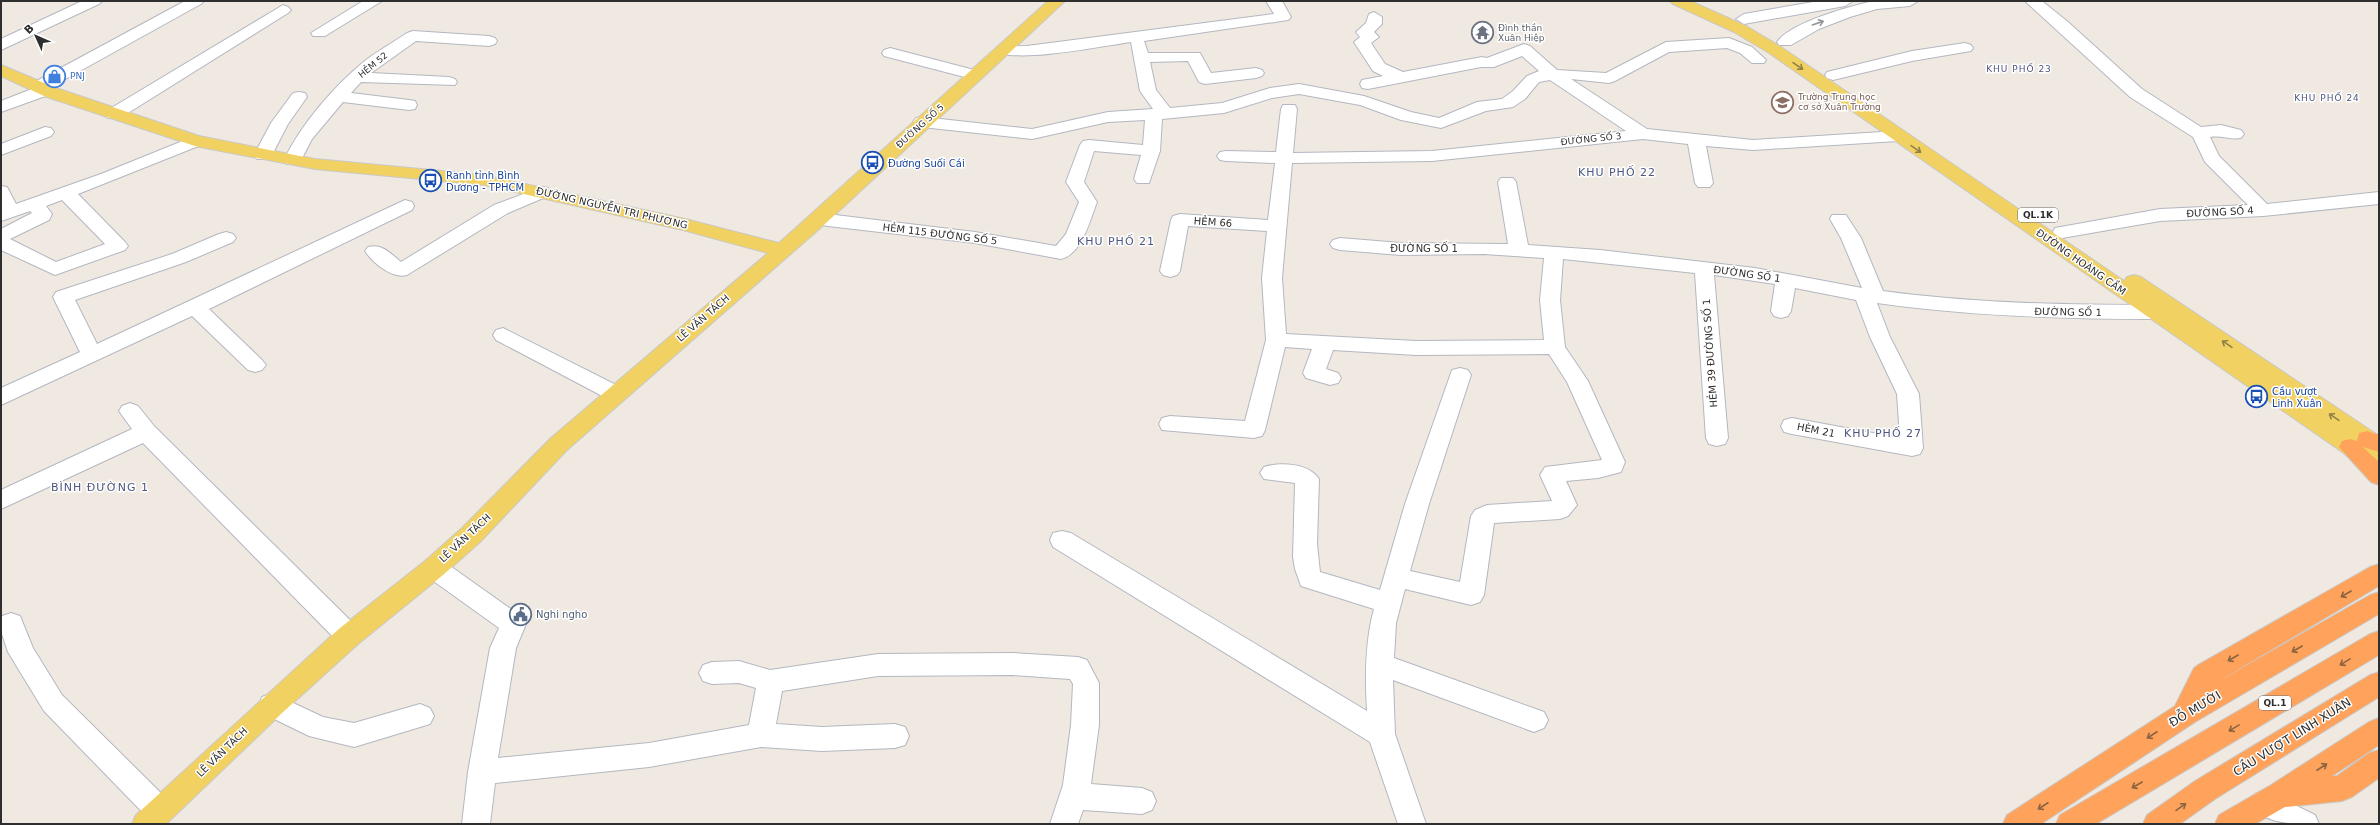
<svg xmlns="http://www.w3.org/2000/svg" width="2380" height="825" viewBox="0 0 2380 825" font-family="'DejaVu Sans',sans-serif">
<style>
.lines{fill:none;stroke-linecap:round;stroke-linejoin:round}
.minor-casing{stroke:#b4b7c1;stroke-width:2}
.major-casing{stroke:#c9c9c9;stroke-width:2}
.highway-casing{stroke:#c9c9c9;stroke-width:2}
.minor{fill:#fff;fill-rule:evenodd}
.major{fill:#f2d163;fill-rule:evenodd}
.highway{fill:#ffa35c;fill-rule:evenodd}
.oneway{stroke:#969696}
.oneway2{stroke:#908048}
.oneway3{stroke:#8c6343}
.labels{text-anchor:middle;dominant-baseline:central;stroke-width:3;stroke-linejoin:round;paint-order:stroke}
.far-worship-label{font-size:9px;fill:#5b616d;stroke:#fff;text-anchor:start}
.far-street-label{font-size:9px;fill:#2e2e2e;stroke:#fff}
.far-neighbourhood-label{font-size:9px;letter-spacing:1px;fill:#4d5680;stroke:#fff}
.far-shop-label{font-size:9px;fill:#366cbe;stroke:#fff;text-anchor:start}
.far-education-label{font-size:9px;fill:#785e54;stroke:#fff;text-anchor:start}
.shield{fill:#fff;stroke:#6d6d6d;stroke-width:1}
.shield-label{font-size:9px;font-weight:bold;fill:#2e2e2e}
.transit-label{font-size:10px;fill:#164399;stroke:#fff;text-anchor:start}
.street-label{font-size:10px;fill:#2e2e2e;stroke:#fff}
.service-label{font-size:10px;fill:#4e5e75;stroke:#fff;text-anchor:start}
.neighbourhood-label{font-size:11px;letter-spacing:1px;fill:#4d5680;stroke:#fff}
.near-street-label{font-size:12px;fill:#2e2e2e;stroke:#fff}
</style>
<rect width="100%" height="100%" fill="#efe9e1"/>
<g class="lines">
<defs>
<g id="minor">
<polygon points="82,1 102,1 99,4 1,50 1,39"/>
<polygon points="185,1 204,1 201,4 51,87 53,90 51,94 1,112 1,101 32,89 31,87 33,83"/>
<polygon points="363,1 382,1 325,36 313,36 311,33"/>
<path d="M 1266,1 L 1282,1 L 1291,17 L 1288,20 L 1144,41 L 1148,53 L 1200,53 L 1211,73 L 1256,68 L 1262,70 L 1264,73 L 1262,76 L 1256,78 L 1205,84 L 1199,82 L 1188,61 L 1150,62 L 1156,90 L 1170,108 L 1222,103 L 1270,88 L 1299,84 L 1364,96 L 1411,112 L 1439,118 L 1477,102 L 1502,99 L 1513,91 L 1527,76 L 1539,71 L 1522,56 L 1494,67 L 1481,67 L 1368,89 L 1362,88 L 1360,84 L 1362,80 L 1383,76 L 1373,71 L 1354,42 L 1360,37 L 1356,32 L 1366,23 L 1369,14 L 1374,12 L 1382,17 L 1382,24 L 1374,32 L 1379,37 L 1371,43 L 1385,64 L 1403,72 L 1482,57 L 1487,58 L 1524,44 L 1530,46 L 1557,70 L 1606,73 L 1666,42 L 1729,38 L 1752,47 L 1766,60 L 1764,63 L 1752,63 L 1740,53 L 1727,48 L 1669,52 L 1615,81 L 1609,83 L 1571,79 L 1647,129 L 1753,140 L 1898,131 L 1904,132 L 1907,136 L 1904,140 L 1898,141 L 1753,150 L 1706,146 L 1713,183 L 1710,187 L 1698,187 L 1695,183 L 1688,144 L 1643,139 L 1432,161 L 1292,163 L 1282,278 L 1286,334 L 1416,341 L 1544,340 L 1540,300 L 1544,258 L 1484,254 L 1401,255 L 1340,250 L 1333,248 L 1330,244 L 1333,240 L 1340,238 L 1401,243 L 1508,244 L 1498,182 L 1501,178 L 1513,178 L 1516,182 L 1528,245 L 1600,250 L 1755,268 L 1862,288 L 1841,238 L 1830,219 L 1832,215 L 1846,215 L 1861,238 L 1883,291 C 1973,303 2062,305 2153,305 L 2160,307 L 2163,312 L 2160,317 L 2153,319 C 2060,319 1970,316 1877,303 L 1890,337 L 1919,394 L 1923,448 L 1920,454 L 1912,456 L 1792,434 L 1784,432 L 1781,426 L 1784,420 L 1792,418 L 1900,438 L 1897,394 L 1870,337 L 1856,300 L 1795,288 L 1791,311 L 1788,316 L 1781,318 L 1774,316 L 1771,311 L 1775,284 L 1714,275 L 1728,438 L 1725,444 L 1717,446 L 1709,444 L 1706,438 L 1695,273 L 1563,259 L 1560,300 L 1565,347 L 1588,381 L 1625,462 L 1621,472 L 1598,478 L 1566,481 L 1577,505 L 1568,516 L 1560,519 L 1494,523 L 1484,595 L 1480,602 L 1471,605 L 1405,589 L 1396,623 L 1394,658 L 1544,712 L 1548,720 L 1544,728 L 1534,732 L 1393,680 L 1395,734 L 1426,824 L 1398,824 L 1370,742 L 1053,547 L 1050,540 L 1053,533 L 1062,531 L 1071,533 L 1367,711 C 1365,678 1365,641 1374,609 L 1301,586 L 1295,569 L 1293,557 L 1295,483 L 1264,479 L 1260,473 L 1264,467 C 1280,462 1309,463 1319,479 L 1317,544 L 1320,572 L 1380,590 L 1405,504 L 1452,370 L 1460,368 L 1468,370 L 1471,375 L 1429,504 L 1410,571 L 1460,582 L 1471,516 L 1475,510 L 1487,505 L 1552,501 L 1540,475 L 1545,467 L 1602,460 L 1567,382 L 1549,354 L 1416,355 L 1333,350 L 1326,369 L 1338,373 L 1341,378 L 1338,383 L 1330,385 L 1306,378 L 1303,373 L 1312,349 L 1285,347 L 1265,430 L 1262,436 L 1254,438 L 1162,430 L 1159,424 L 1162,418 L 1170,416 L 1245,421 L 1266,340 L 1262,278 L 1267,231 L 1188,226 L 1180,271 L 1177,275 L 1170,277 L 1163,275 L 1160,271 L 1171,220 L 1173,216 L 1180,214 L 1268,220 L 1275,163 L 1226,161 L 1220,160 L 1217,156 L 1220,152 L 1226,151 L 1276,152 L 1281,109 L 1283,105 L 1295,105 L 1297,109 L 1293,153 L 1432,151 L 1626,131 L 1550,80 L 1539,82 L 1525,99 L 1513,107 L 1486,111 L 1441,128 L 1401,120 L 1360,105 L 1299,94 L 1272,98 L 1224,113 L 1162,119 L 1160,151 L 1149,183 L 1137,183 L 1134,179 L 1141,155 L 1094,151 L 1084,182 L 1097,202 C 1090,220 1082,254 1061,259 L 975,243 L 828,226 L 812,223 L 810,219 L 812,215 L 819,213 L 975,232 L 1056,246 L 1066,234 L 1079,202 L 1066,182 L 1080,145 L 1083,141 L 1089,140 L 1143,145 L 1145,120 L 1108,122 L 1032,139 L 922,127 L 916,126 L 913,122 L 916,118 L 922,117 L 1032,129 L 1108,112 L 1153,109 L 1140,91 L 1131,42 C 1096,47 1030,61 997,53 L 995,50 L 997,47 L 1027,46 L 1274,14 Z"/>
<polygon points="1819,1 1853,1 1845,6 1744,24 1736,19 1744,14"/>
<path d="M 1874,1 L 1918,1 L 1910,6 L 1877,9 L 1850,17 L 1819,29 L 1791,45 L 1779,45 L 1777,42 C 1791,22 1851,6 1874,1 Z"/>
<path d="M 2025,1 L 2042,1 L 2068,22 L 2142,89 L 2201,127 L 2221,125 L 2241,130 L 2244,134 L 2241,138 C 2231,140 2221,135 2210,137 L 2219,156 L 2267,204 L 2379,192 L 2379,204 L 2263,216 L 2160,221 L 2062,238 L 2055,236 L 2053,232 L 2055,228 L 2160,209 L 2248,205 L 2205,162 L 2193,137 L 2130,97 Z"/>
<polygon points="283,5 288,7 291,10 288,13 120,118 108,118 105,114 108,110"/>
<path d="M 413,31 L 489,36 L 495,38 L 497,41 L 495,44 L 489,46 L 416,41 L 371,73 L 449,77 L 455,79 L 457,82 L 455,85 L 361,82 L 351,93 L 409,100 L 415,101 L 417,105 L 415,109 L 409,110 L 343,102 L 312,139 L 299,164 L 287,164 L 284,160 C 301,124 335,85 366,60 C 379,50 394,42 407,33 Z"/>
<polygon points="1965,43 1971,45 1973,48 1971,51 1912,61 1833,80 1827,78 1825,75 1827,72 1912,51"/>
<polygon points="890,48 982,72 984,75 982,78 976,80 884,56 882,53 884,50"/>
<polygon points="299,92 305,93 307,97 288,124 272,155 269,159 257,159 254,155 271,123 293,93"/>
<polygon points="45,127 51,128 54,132 51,136 1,155 1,144"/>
<path d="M 195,136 L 201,137 L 204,141 L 201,145 L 78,194 L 125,242 L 128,246 L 125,250 L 55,275 L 1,250 L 1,229 L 32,213 L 30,211 L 1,221 L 1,186 L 7,187 L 16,204 L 101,174 ZM 62,200 L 105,244 L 56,262 L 10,239 L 49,220 L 52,214 L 46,206 Z"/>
<path d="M 542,187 L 548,188 L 551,192 L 548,196 L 508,213 L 407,275 C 392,279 373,263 365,251 L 368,247 C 382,243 391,254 401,262 L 494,205 Z"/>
<polygon points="405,200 412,202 414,206 412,210 209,309 262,360 266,365 262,370 255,372 248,370 192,316 1,405 1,388 80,352 53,297 56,292 172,254 219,234 226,232 233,234 236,238 233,242 186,262 75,300 97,344"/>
<polygon points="503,328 624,389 627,394 624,399 616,402 608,399 496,340 493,335 496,330"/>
<polygon points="130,403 138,406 154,426 358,628 362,636 358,644 349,647 340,644 143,443 1,509 1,490 132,429 119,411 122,406"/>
<polygon points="434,558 443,561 522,617 526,624 516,648 498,758 649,743 749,725 756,688 739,683 712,684 703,681 699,673 703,665 712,662 739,661 770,670 878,654 1012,653 1078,657 1087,660 1099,683 1099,725 1091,784 1142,788 1152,792 1156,801 1152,810 1142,814 1083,810 1078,824 1050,824 1063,785 1071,725 1073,684 1070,679 1012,675 878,676 782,691 776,724 822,727 895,724 905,727 909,736 905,745 895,748 822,751 761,747 649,767 495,783 490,824 462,824 468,772 490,648 499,628 425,575 422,568 425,561"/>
<polygon points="11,613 20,616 33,648 62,695 170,802 174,811 170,820 161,824 150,820 44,711 8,652 1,631 2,616"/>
<polygon points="272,693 323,717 354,723 420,704 430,708 434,716 430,724 354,747 309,736 262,713 259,705 262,697"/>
<path d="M 2265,790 L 2315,815 L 2319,824 C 2295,824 2262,825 2251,803 L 2255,794 Z"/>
</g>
<g id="major">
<polygon points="1048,1 1065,1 826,223 567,450 480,542 443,575 358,644 282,713 166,824 132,824 136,815 340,628 425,561 462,528 551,438 768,253 683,230 484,185 315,169 195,146 44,96 1,76 1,65 56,88 199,136 315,159 484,175 685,219 779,243"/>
<polygon points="1670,1 1690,1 1746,26 1781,47 2124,281 2127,277 2134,275 2141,277 2379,436 2379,474 2371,472 1769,53 1734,32 1673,4"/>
</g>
<g id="highway">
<polygon points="2367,431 2379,435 2379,452 2363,447 2379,462 2379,485 2371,482 2339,447 2342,441 2350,439 2357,441 2359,433"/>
<polygon points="2379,564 2379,586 2212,685 2370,595 2379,592 2379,614 2195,722 2041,824 2003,824 2007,815 2175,706 2194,668 2198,665 2370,567"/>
<polygon points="2379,631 2379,655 2096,824 2056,824 2060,815 2370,634"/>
<polygon points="2379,672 2379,697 2215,799 2180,824 2143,824 2147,815 2195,781 2370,675"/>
<polygon points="2379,718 2379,745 2332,776 2337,776 2369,753 2379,750 2379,778 2352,797 2342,801 2285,807 2255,824 2215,824 2219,815 2271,785 2369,722"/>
</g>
</defs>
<use href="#minor" class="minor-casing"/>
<use href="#major" class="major-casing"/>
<use href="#highway" class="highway-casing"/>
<use href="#minor" class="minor"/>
<use href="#major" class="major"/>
<use href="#highway" class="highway"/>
</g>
<defs><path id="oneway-shaft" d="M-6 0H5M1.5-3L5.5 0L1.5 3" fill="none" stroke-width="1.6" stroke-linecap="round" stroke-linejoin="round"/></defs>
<use class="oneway" href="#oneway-shaft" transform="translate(1818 23) rotate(-19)"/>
<g class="oneway2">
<use href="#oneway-shaft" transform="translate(1798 66) rotate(35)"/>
<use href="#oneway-shaft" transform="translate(1916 149) rotate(35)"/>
<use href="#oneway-shaft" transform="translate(2227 344) rotate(-146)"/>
<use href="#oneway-shaft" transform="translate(2334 417) rotate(-146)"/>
</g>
<g class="oneway3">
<use href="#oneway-shaft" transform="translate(2346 594) rotate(150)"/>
<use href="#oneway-shaft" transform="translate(2297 649) rotate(150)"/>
<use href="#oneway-shaft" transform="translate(2233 658) rotate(150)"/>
<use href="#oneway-shaft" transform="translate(2345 662) rotate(149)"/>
<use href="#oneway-shaft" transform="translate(2234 728) rotate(149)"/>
<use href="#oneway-shaft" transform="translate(2152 735) rotate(147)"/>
<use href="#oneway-shaft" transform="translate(2322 767) rotate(-33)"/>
<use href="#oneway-shaft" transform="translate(2137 785) rotate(150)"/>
<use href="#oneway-shaft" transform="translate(2043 806) rotate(147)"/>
<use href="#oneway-shaft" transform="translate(2181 807) rotate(-35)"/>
</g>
<defs>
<symbol id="temple-ring" viewBox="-11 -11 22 22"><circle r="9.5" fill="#fff" stroke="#6b7280" stroke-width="1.5"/><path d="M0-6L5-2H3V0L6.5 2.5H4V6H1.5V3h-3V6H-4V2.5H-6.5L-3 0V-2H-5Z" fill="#6b7280"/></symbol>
<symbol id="shop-ring" viewBox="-11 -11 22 22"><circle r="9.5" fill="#fff" stroke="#3f7fe0" stroke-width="1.5"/><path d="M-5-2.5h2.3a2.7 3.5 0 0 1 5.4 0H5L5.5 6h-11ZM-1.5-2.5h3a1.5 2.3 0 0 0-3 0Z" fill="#3f7fe0"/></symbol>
<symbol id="school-ring" viewBox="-11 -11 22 22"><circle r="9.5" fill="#fff" stroke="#8d6e63" stroke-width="1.5"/><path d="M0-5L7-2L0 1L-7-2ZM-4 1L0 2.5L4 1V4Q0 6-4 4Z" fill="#8d6e63"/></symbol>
<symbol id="bus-ring" viewBox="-11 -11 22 22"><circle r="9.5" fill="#fff" stroke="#1a4fb4" stroke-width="1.5"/><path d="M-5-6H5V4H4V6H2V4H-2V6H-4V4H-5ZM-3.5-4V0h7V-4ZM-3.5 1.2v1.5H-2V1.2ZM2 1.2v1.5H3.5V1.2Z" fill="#1a4fb4"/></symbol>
<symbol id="civic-ring" viewBox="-11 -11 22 22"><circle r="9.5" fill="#fff" stroke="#5c6f8a" stroke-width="1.5"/><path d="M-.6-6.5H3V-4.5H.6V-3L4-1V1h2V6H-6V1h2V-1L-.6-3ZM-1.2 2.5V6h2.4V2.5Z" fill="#5c6f8a"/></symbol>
</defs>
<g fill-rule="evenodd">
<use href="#temple-ring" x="1470" y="20" width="25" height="25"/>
<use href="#shop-ring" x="42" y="64" width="25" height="25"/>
<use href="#school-ring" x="1770" y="90" width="25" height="25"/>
<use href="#bus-ring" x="860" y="150" width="25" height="25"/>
<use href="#bus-ring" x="418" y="168" width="25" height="25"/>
<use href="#bus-ring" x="2244" y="384" width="25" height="25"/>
<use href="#civic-ring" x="508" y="602" width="25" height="25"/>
</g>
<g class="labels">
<g class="far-worship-label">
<text x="1498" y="28">Đình thần<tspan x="1498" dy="10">Xuân Hiệp</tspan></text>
</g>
<g class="far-street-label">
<text transform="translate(373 65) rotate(-39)">HẺM 52</text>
<text transform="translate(920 126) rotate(-42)">ĐƯỜNG SỐ 5</text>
<text transform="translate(1591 139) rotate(-6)">ĐƯỜNG SỐ 3</text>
</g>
<g class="far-neighbourhood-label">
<text x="2019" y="69">KHU PHỐ 23</text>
<text x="2327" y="98">KHU PHỐ 24</text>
</g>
<g class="far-shop-label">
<text x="70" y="76">PNJ</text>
</g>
<g class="far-education-label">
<text x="1798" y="97">Trường Trung học<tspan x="1798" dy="10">cơ sở Xuân Trường</tspan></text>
</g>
<g class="shield">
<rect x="2018" y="208" width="40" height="14" rx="3"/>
<rect x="2259" y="696" width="32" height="14" rx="3"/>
</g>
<g class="shield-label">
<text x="2038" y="215">QL.1K</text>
<text x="2275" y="703">QL.1</text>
</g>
<g class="transit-label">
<text x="888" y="163">Đường Suối Cái</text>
<text x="446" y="175">Ranh tỉnh Bình<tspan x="446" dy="12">Dương - TPHCM</tspan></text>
<text x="2272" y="391">Cầu vượt<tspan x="2272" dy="12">Linh Xuân</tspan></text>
</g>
<g class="street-label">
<text transform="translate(612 208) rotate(13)">ĐƯỜNG NGUYỄN TRI PHƯƠNG</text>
<text transform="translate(2220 212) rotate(-3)">ĐƯỜNG SỐ 4</text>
<text transform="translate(1213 222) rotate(4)">HẺM 66</text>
<text transform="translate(940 234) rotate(7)">HẺM 115 ĐƯỜNG SỐ 5</text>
<text x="1424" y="248">ĐƯỜNG SỐ 1</text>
<text transform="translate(2081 262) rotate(35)">ĐƯỜNG HOÀNG CẦM</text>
<text transform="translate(1747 274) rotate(8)">ĐƯỜNG SỐ 1</text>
<text transform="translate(2068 312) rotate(1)">ĐƯỜNG SỐ 1</text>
<text transform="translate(703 318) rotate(-41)">LÊ VĂN TÁCH</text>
<text transform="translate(1710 353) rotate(-94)">HẺM 39 ĐƯỜNG SỐ 1</text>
<text transform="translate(1816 430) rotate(11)">HÈM 21</text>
<text transform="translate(465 538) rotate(-43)">LÊ VĂN TÁCH</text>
<text transform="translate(222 752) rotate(-44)">LÊ VĂN TÁCH</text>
</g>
<g class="service-label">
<text x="536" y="614">Nghi ngho</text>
</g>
<g class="neighbourhood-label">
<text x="1617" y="172">KHU PHỐ 22</text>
<text x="1116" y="241">KHU PHỐ 21</text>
<text x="1883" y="433">KHU PHỐ 27</text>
<text x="100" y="487">BÌNH ĐƯỜNG 1</text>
</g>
<g class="near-street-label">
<text transform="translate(2195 709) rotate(-31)">ĐỖ MƯỜI</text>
<text transform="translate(2292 737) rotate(-32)">CẦU VƯỢT LINH XUÂN</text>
</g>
</g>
<rect width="2380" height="825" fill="none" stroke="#2e2e2e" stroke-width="4"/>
<g transform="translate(36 36) rotate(315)" stroke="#ffffff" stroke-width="3" paint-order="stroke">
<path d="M0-3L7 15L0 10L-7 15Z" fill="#2e2e2e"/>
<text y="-6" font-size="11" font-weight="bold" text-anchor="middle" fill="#2e2e2e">B</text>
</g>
</svg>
